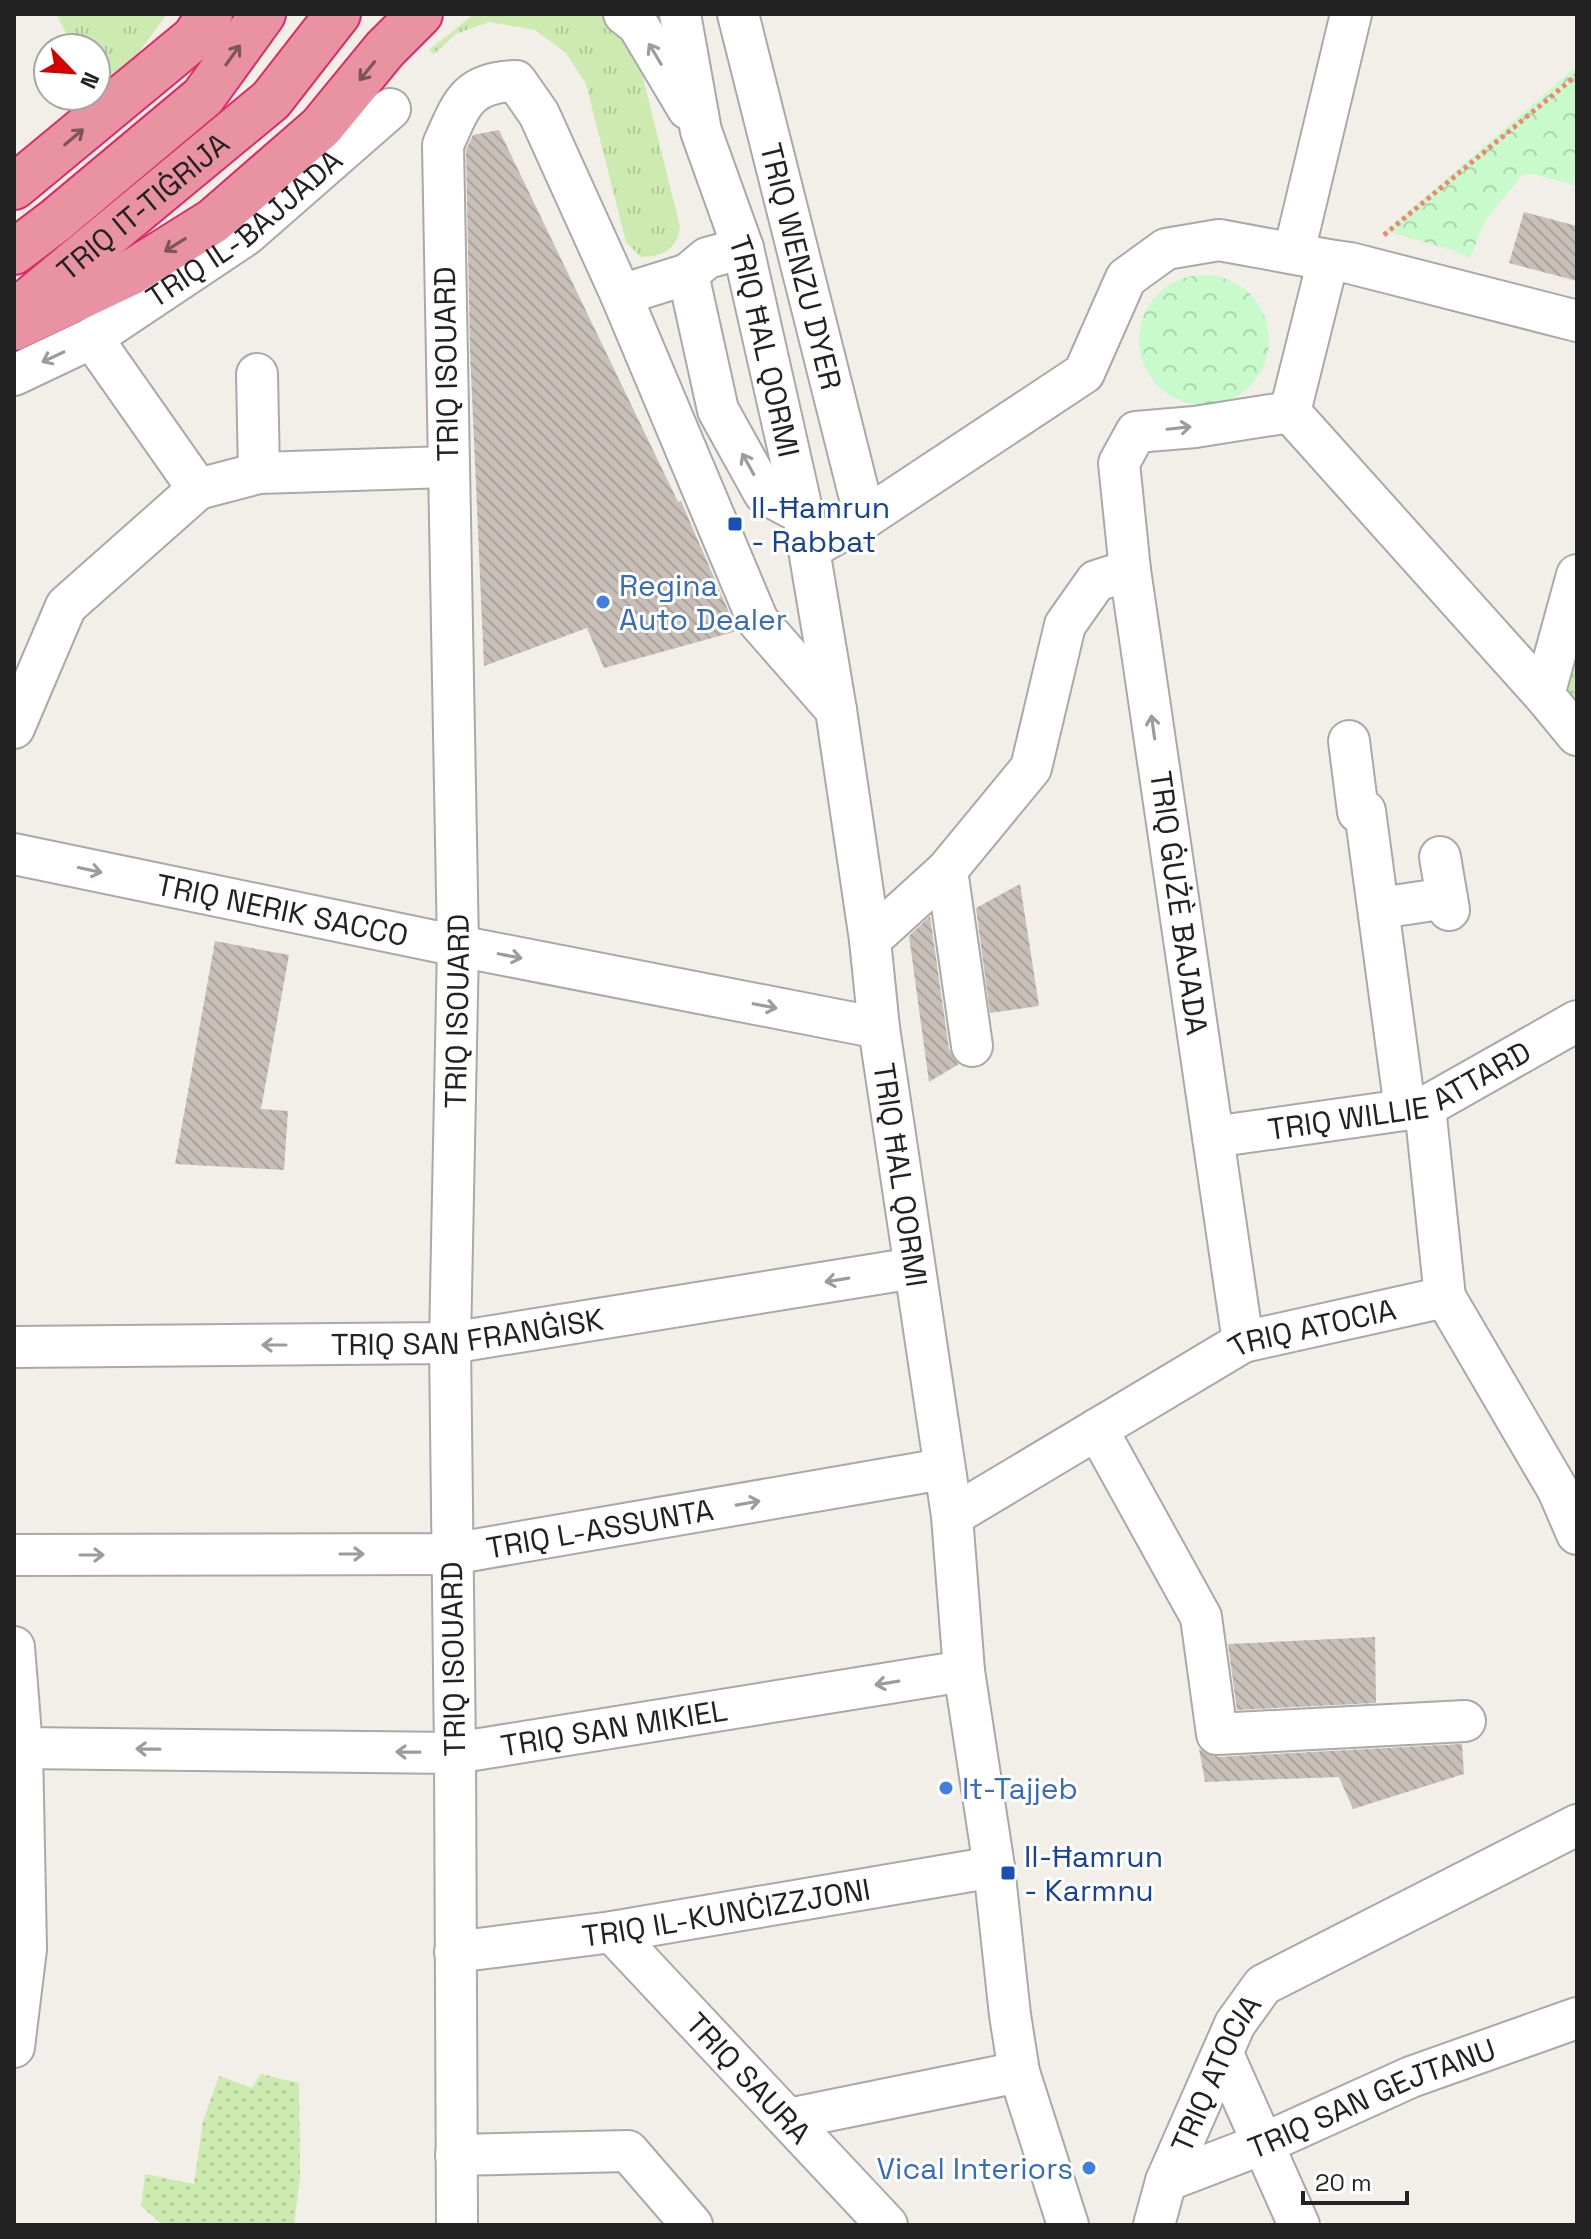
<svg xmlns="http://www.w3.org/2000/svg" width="1591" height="2239" viewBox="0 0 1591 2239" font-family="'Space Grotesk',sans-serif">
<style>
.grass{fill:url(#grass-tufts)}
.park{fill:url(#park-crowns)}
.garden{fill:url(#garden-dots)}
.building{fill:url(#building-back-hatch)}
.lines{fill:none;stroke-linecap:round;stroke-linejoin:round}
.minor-casing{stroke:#a9a9a9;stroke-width:44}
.highway-casing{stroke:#dc2a67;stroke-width:48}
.path{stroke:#fa8072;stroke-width:5;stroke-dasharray:4 4;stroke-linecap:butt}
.minor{stroke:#fff;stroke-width:40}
.highway{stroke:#e892a2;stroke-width:44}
.oneway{stroke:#9c9c9c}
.oneway2{stroke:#7b545c}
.transit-dot{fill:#1a4fb4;stroke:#fff;stroke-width:3}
.shop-dot{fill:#3f7fe0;stroke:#fff;stroke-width:3}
.labels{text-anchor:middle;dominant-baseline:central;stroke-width:6;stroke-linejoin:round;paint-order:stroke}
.street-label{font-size:30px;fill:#222;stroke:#fff}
.transit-label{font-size:30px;fill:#164399;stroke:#fff;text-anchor:start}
.shop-label{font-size:30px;fill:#366cbe;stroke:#fff;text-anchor:start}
</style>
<defs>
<pattern id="grass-tufts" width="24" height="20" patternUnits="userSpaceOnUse" patternTransform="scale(2)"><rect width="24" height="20" fill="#cdebb0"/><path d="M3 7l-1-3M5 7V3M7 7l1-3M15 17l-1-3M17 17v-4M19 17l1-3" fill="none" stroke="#b0c997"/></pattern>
<pattern id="park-crowns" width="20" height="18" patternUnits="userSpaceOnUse" patternTransform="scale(2)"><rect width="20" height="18" fill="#c8facc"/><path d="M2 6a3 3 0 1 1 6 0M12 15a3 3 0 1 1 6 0" fill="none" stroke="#acd6af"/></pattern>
<pattern id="garden-dots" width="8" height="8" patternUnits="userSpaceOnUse" patternTransform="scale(2)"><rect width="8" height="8" fill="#cdebb0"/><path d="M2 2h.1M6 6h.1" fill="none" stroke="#b0c997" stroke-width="1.8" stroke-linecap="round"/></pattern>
<pattern id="building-back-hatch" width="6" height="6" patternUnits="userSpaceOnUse" patternTransform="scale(2)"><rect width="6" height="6" fill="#c7bfb8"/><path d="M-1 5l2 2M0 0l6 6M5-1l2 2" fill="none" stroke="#aba49e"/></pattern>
</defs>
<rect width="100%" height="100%" fill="#f2efe9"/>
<g class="grass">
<polygon points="56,14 167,14 131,63 96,91 96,48 74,48"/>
<path d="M 474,14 L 599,14 L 610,23 L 639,61 L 680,227 C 677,249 663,257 641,257 L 626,242 L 586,84 L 566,53 L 535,30 L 489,22 L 456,34 L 434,54 L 429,50 Z"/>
</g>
<g class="park">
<polygon points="1577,66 1577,186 1534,174 1522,175 1485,221 1470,258 1455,251 1386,231"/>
<circle cx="1204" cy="340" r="65"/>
</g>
<g class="garden">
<polygon points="1577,634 1577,706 1561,687"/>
<polygon points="261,2074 299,2083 300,2177 294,2225 163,2225 141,2206 145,2174 194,2184 203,2121 219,2076 252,2088"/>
</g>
<g class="building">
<polygon points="499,130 678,502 681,501 737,631 604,668 587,628 484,666 470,351 466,150 473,135"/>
<polygon points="1524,212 1577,226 1577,281 1509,263"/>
<polygon points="1020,884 1039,1006 990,1013 976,908"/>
<polygon points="930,916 949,1049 959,1064 929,1082 909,936"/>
<polygon points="215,941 289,955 261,1109 288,1111 284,1170 175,1164"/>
<polygon points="1375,1637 1376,1703 1237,1710 1228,1644"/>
<polygon points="1462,1744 1464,1774 1353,1809 1339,1777 1205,1782 1199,1749 1218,1757"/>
</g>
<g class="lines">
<defs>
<g id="minor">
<polyline points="624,14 638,25 688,109"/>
<path id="s1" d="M 680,14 L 701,131 L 743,248 L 803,514 L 836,710 L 870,940 L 879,1028 L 952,1516 L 964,1671 L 994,1867 L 1010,2015 L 1019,2072 L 1068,2225"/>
<path id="s2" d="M 738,14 L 865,518"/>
<polyline points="1294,252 1351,14"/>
<polyline points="1328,260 1350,263 1577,321"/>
<polyline points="688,274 718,410 764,493 803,514"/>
<polyline points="621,295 688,274 707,258 743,248"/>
<polyline points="257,374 259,473"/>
<path id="s3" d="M 14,375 L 92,338 L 246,235 L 390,109"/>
<polyline points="1290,412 1544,695 1577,735"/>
<polyline points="198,489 259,473 448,467"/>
<polyline points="809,549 865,518 1084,373 1126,278 1166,249 1219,240 1328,260 1290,412"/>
<polyline points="1544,695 1577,575"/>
<polyline points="14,728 66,606 198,489 92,338"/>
<polyline points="1349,741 1358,812 1365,811 1405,1109"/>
<path id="s4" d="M 14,854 L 458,946 L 879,1028"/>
<polyline points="1440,857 1449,910"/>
<polyline points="947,870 972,1046"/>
<polyline points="1380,908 1447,898"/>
<polyline points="870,940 947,870 1031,768 1065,625 1096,581 1130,570"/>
<polyline points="1425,1107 1445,1297"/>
<path id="s5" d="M 1213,1137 L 1425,1107 L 1577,1021"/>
<polyline points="1243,1342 1130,570 1119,463 1136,432 1195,427 1290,412"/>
<path id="s6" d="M 14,1347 L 450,1343 L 914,1268"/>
<polyline points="1097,1429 1201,1617 1217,1734 1465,1721"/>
<path id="s7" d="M 952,1516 L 1243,1342 L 1445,1297 L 1558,1490 L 1577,1534"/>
<path id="s8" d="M 14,1555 L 451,1554 L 943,1469"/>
<polyline points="14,1647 22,1748 26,1949 14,2047"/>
<path id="s9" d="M 22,1748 L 455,1753 L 964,1671"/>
<path id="s10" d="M 612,1932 L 887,2225"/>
<path id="s11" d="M 455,1952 L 612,1932 L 994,1867"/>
<polyline points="1223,2054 1299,2225"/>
<polyline points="788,2119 1019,2072"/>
<polyline points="456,2155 628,2151 692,2225"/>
<path id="s12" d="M 1166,2181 L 1265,2143 L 1411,2077 L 1577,2018"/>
<path id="s13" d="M 457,2225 L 455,1753 L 450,1343 L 458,946 L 443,145 C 461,105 466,82 516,81 L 539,114 L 621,295 L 758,621 L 836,710"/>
<path id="s14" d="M 1154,2225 L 1166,2181 L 1235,2024 L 1263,1985 L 1577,1825"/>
</g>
<g id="highway">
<polyline points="14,187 194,38 210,14"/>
<polyline points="14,252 55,221 203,97 263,14"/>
<path id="s15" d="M 21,307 L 271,100 L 338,14"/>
<polyline points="14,328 130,273 213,221 321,127 385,49 420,14"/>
</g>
</defs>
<use href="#minor" class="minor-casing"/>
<use href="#highway" class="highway-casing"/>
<polyline class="path" points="1384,235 1577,75"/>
<use href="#minor" class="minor"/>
<use href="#highway" class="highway"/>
</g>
<defs><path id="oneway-shaft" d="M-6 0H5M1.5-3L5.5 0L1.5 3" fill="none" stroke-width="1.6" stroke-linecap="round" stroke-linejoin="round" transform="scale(2)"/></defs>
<g class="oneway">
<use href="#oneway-shaft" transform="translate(655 54) rotate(-121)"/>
<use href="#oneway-shaft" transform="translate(53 357) rotate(155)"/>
<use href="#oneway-shaft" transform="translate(1179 428) rotate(-6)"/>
<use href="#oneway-shaft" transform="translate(748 464) rotate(-119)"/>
<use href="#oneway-shaft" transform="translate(1153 727) rotate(-98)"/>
<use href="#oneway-shaft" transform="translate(90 870) rotate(12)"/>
<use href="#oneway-shaft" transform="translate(510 956) rotate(11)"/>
<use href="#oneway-shaft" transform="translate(765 1006) rotate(11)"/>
<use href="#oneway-shaft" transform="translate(837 1280) rotate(171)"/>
<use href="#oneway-shaft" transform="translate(274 1345) rotate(180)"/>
<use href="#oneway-shaft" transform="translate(748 1503) rotate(-10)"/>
<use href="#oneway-shaft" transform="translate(352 1554)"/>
<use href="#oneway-shaft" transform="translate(92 1555)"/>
<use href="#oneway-shaft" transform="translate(887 1683) rotate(171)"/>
<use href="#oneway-shaft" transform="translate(148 1749) rotate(-179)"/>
<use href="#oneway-shaft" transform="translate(408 1752) rotate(-179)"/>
</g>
<g class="oneway2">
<use href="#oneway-shaft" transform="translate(233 55) rotate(-54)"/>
<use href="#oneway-shaft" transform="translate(367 71) rotate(129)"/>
<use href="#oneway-shaft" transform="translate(74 137) rotate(-40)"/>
<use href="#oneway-shaft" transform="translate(175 245) rotate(148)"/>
</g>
<g class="transit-dot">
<rect x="727" y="516" width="16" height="16" rx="4"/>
<rect x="1000" y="1865" width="16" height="16" rx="4"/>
</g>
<g class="shop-dot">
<circle cx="603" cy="602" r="8"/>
<circle cx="946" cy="1788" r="8"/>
<circle cx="1089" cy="2168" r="8"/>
</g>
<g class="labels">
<g class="street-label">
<text stroke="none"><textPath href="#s15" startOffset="158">TRIQ IT-TIĠRIJA</textPath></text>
<text stroke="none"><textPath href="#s3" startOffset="274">TRIQ IL-BAJJADA</textPath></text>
<text stroke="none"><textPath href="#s2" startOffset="260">TRIQ WENZU DYER</textPath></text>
<text stroke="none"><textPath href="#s1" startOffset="344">TRIQ ĦAL QORMI</textPath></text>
<text transform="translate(446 364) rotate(-91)">TRIQ ISOUARD</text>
<text transform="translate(1179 903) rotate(82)">TRIQ ĠUŻÈ BAJADA</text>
<text stroke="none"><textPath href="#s4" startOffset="274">TRIQ NERIK SACCO</textPath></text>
<text stroke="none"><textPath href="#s13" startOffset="1214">TRIQ ISOUARD</textPath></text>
<text stroke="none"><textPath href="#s5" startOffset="194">TRIQ WILLIE ATTARD</textPath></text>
<text stroke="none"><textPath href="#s1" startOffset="1184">TRIQ ĦAL QORMI</textPath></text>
<text stroke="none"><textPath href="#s6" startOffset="454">TRIQ SAN FRANĠISK</textPath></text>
<text stroke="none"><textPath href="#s7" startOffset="410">TRIQ ATOCIA</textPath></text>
<text stroke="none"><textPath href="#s8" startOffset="588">TRIQ L-ASSUNTA</textPath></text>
<text transform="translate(453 1659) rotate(-91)">TRIQ ISOUARD</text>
<text stroke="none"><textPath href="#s9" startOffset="594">TRIQ SAN MIKIEL</textPath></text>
<text stroke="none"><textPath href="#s11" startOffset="274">TRIQ IL-KUNĊIZZJONI</textPath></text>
<text stroke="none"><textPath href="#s14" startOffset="164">TRIQ ATOCIA</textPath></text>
<text stroke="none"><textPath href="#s10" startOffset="200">TRIQ SAURA</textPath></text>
<text stroke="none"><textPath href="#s12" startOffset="222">TRIQ SAN GEJTANU</textPath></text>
</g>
<g class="transit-label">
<text x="751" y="507">Il-Ħamrun<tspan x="751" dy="34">- Rabbat</tspan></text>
<text x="1024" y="1856">Il-Ħamrun<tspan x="1024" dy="34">- Karmnu</tspan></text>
</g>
<g class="shop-label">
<text x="619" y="585">Regina<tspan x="619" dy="34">Auto Dealer</tspan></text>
<text x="962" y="1788">It-Tajjeb</text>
<text x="1073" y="2168" text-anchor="end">Vical Interiors</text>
</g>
</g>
<rect width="1591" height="2239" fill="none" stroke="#222222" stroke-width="32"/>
<g transform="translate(72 72) rotate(115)"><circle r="38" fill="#ffffff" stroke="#a7a7a7" stroke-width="2"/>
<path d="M0-6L14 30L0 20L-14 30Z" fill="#d40000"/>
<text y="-12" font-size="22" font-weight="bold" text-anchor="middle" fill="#222222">N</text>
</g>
<path d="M1303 2191v12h104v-12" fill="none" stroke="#222222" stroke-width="4"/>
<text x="1315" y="2191" font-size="24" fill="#222222" stroke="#ffffff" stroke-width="6" paint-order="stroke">20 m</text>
</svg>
